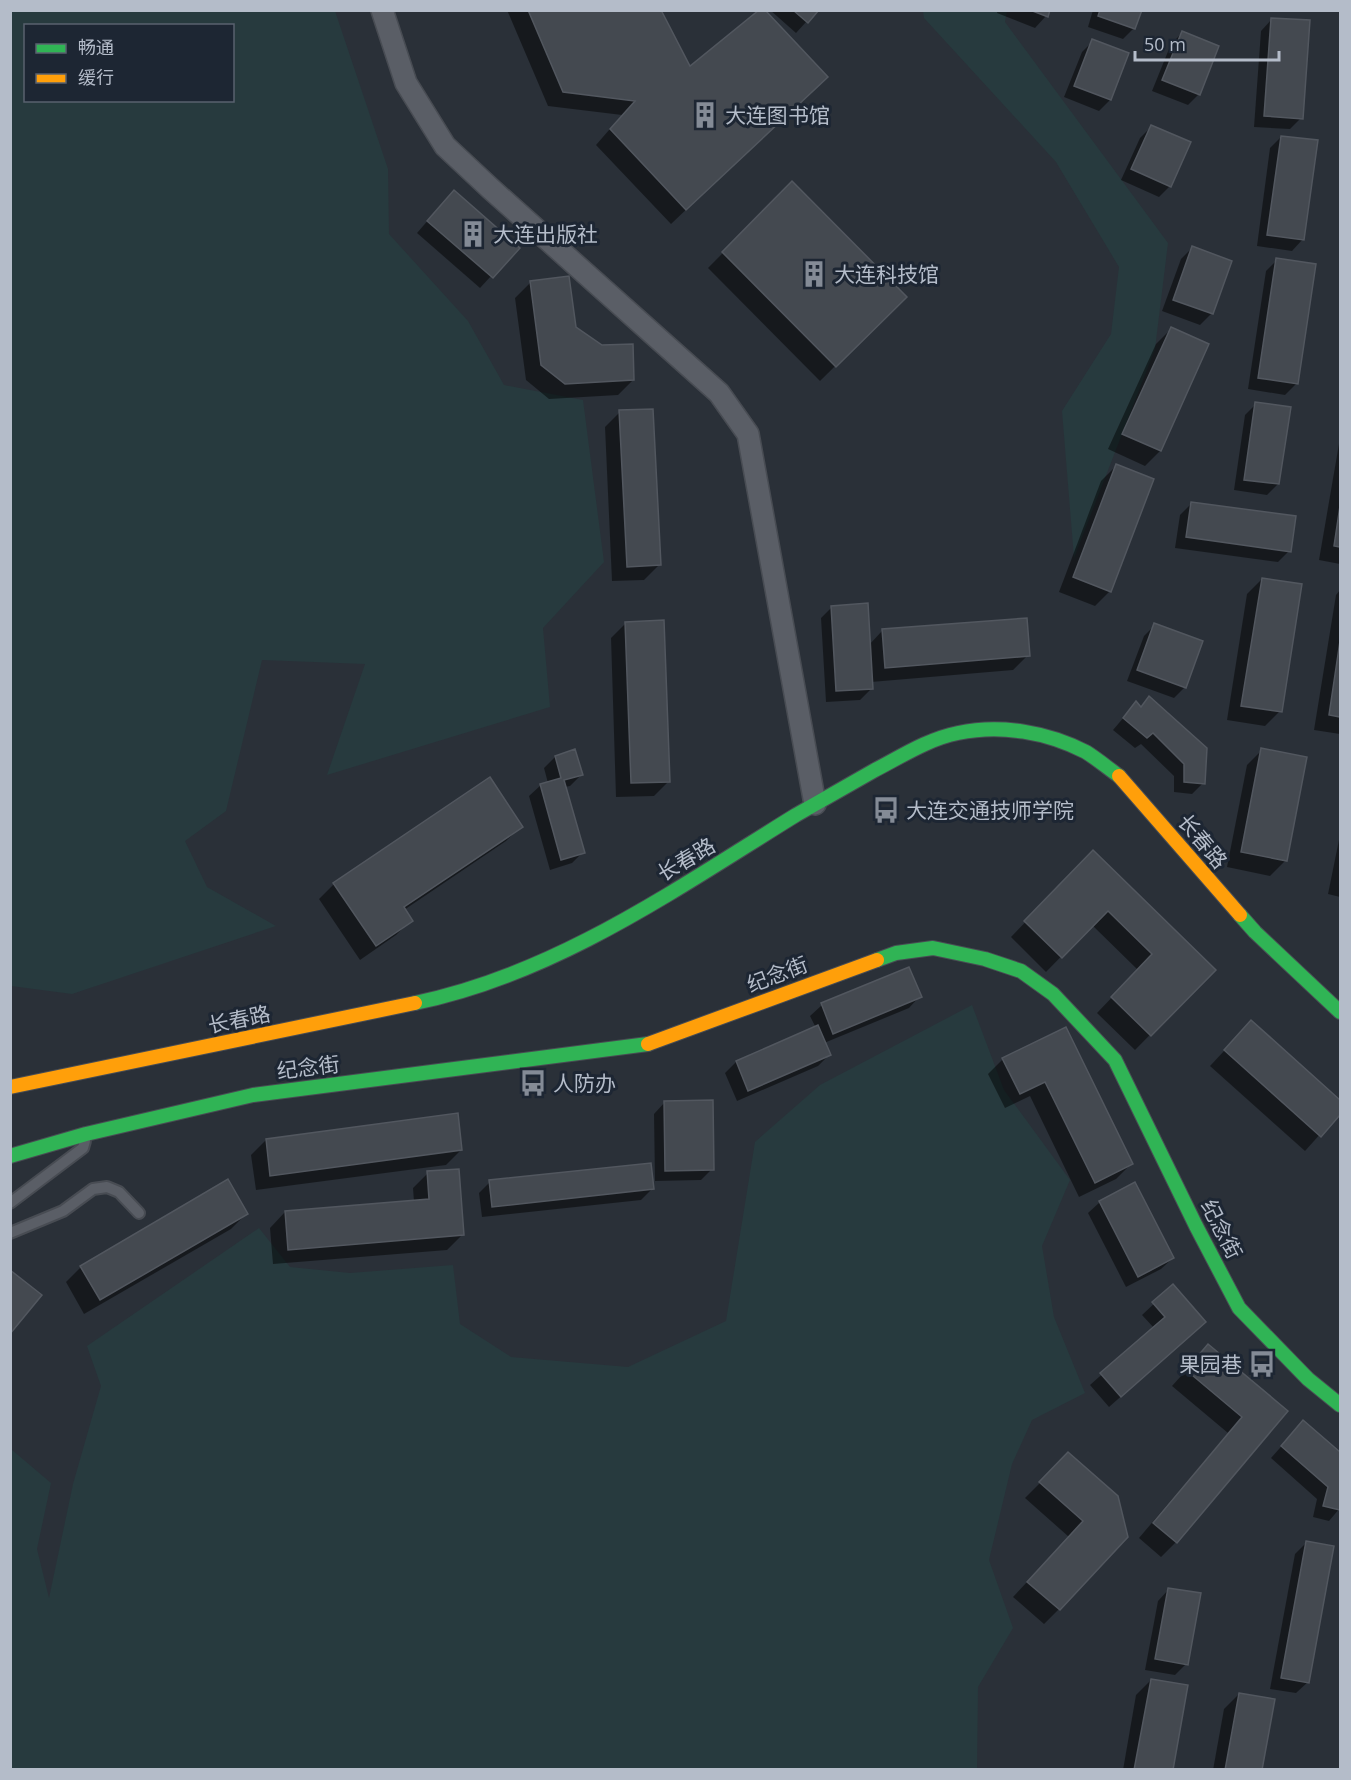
<svg xmlns="http://www.w3.org/2000/svg" width="1351" height="1780" viewBox="0 0 1351 1780" font-family="'Open Sans','Noto Sans SC',sans-serif">
<style>
.green{fill:#273a3e;fill-rule:evenodd}
.shadow{fill:#0007}
.building{fill:#444950;stroke:#52575f;stroke-width:1.5}
.lines{fill:none;stroke-linecap:round;stroke-linejoin:round}
.lane-casing{stroke:#484c53;stroke-width:14}
.street-casing{stroke:#484c53;stroke-width:24}
.fast-casing{stroke:#484c53;stroke-width:16}
.slow-casing{stroke:#484c53;stroke-width:16}
.lane{stroke:#5a5e66;stroke-width:10}
.street{stroke:#5a5e66;stroke-width:21}
.fast{stroke:#30b455;stroke-width:14}
.slow{stroke:#ff9f0a;stroke-width:14}
.labels{text-anchor:middle;dominant-baseline:central;stroke-width:6;stroke-linejoin:round;paint-order:stroke}
.poi-label{font-size:21px;fill:#b4bcc9;stroke:#1d2633;text-anchor:start}
.street-label{font-size:21px;fill:#b4bcc9;stroke:#1d2633}
</style>
<rect width="100%" height="100%" fill="#2a3038"/>
<g class="green">
<path d="M 11,10 L 335,11 L 388,169 L 389,234 L 468,321 L 504,385 L 583,400 L 604,562 L 543,628 L 550,707 L 327,775 L 365,664 L 262,660 L 226,811 L 185,841 L 207,887 L 276,926 L 72,994 L 11,986 ZM 26,26 L 232,26 L 232,100 L 26,100 Z"/>
<polygon points="923,11 1007,11 1005,22 1168,243 1155,349 1074,558 1062,411 1111,334 1119,267 1056,162 924,18"/>
<polygon points="972,1005 1004,1090 1070,1180 1042,1246 1054,1317 1085,1393 1032,1420 1012,1464 989,1560 1013,1628 978,1687 977,1769 11,1769 11,1449 51,1483 37,1549 49,1598 73,1484 101,1386 87,1346 259,1228 290,1267 350,1273 453,1265 460,1324 511,1357 628,1367 726,1321 755,1142 820,1085"/>
</g>
<g class="shadow">
<polygon points="507,10 660,10 690,68 811,91 671,224 596,145 622,115 548,106"/>
<polygon points="770,10 817,10 796,33"/>
<polygon points="998,10 1049,10 1046,16 1035,28 997,13"/>
<polygon points="1093,10 1140,10 1134,28 1123,39 1088,27"/>
<polygon points="1272,19 1301,118 1290,129 1254,127 1261,31"/>
<polygon points="1182,33 1199,94 1188,105 1152,91 1171,44"/>
<polygon points="1093,41 1127,54 1110,100 1099,111 1064,97 1082,52"/>
<polygon points="1152,126 1170,186 1159,197 1121,180 1140,138"/>
<polygon points="1281,137 1303,239 1292,251 1257,246 1270,148"/>
<polygon points="792,183 905,297 820,381 708,268"/>
<polygon points="443,203 517,248 480,288 417,233"/>
<polygon points="1192,248 1230,262 1211,314 1200,325 1162,311 1181,259"/>
<polygon points="1277,260 1296,384 1285,395 1248,389 1266,271"/>
<polygon points="530,283 574,327 633,380 618,395 549,399 526,380 515,298"/>
<polygon points="1171,329 1207,345 1160,451 1145,466 1108,449 1156,344"/>
<polygon points="1256,404 1278,484 1267,495 1234,490 1245,415"/>
<polygon points="620,412 659,565 644,580 612,581 605,427"/>
<polygon points="1340,438 1340,564 1319,560"/>
<polygon points="1116,466 1110,591 1095,606 1059,592 1101,481"/>
<polygon points="1191,504 1289,551 1278,562 1175,548 1180,515"/>
<polygon points="1262,579 1280,711 1265,726 1227,720 1247,594"/>
<polygon points="1340,590 1340,734 1314,730 1336,595"/>
<polygon points="832,607 869,645 882,631 1028,655 1013,670 871,682 871,689 860,700 826,702 821,618"/>
<polygon points="626,623 669,781 654,796 616,797 611,638"/>
<polygon points="1155,625 1185,687 1174,698 1127,681 1144,636"/>
<polygon points="1149,698 1203,783 1192,794 1174,792 1174,776 1141,744 1135,748 1113,730 1136,703 1140,707"/>
<polygon points="1262,750 1285,861 1270,876 1227,867 1247,765"/>
<polygon points="555,757 581,775 570,786 565,787 583,852 572,863 550,870 529,796 541,785 548,783 544,768"/>
<polygon points="521,826 506,841 404,910 411,920 396,935 360,960 319,899 334,884"/>
<polygon points="1340,835 1340,897 1328,894"/>
<polygon points="1093,852 1214,970 1135,1050 1097,1013 1138,970 1092,925 1046,972 1011,937"/>
<polygon points="908,969 920,996 909,1008 824,1043 829,1055 818,1066 737,1101 725,1073 736,1062 816,1028 810,1016 822,1005"/>
<polygon points="1251,1022 1340,1102 1340,1112 1305,1151 1210,1066"/>
<polygon points="1065,1029 1131,1164 1116,1179 1079,1197 1030,1096 1005,1108 988,1074 1003,1059"/>
<polygon points="665,1102 712,1169 701,1180 655,1181 654,1114"/>
<polygon points="266,1140 461,1150 446,1165 256,1190 251,1155"/>
<polygon points="428,1173 462,1235 447,1250 273,1264 270,1228 285,1212 414,1202 413,1188"/>
<polygon points="490,1182 652,1189 641,1200 482,1217 479,1193"/>
<polygon points="1100,1202 1173,1258 1161,1269 1126,1287 1088,1213"/>
<polygon points="246,1214 231,1229 84,1314 66,1282 81,1267"/>
<polygon points="1173,1286 1193,1333 1109,1407 1090,1385 1154,1328 1142,1315"/>
<polygon points="1208,1346 1286,1411 1176,1542 1161,1557 1139,1538 1228,1433 1172,1386"/>
<polygon points="1303,1422 1340,1454 1340,1508 1329,1521 1313,1517 1317,1499 1271,1458"/>
<polygon points="1068,1455 1117,1497 1059,1609 1044,1624 1013,1597 1069,1537 1025,1498"/>
<polygon points="1306,1543 1308,1682 1296,1693 1270,1689 1295,1554"/>
<polygon points="1169,1589 1186,1664 1175,1675 1145,1670 1158,1601"/>
<polygon points="1151,1680 1171,1770 1123,1770 1136,1695"/>
<polygon points="1239,1694 1261,1770 1213,1770 1224,1709"/>
</g>
<g class="building">
<polygon points="528,10 661,10 690,66 759,10 765,10 828,77 686,210 610,129 635,101 563,92"/>
<polygon points="793,10 819,10 808,23"/>
<polygon points="1030,10 1050,10 1048,17"/>
<polygon points="1100,10 1142,10 1135,29 1098,16"/>
<polygon points="1271,18 1310,20 1303,119 1264,116"/>
<polygon points="1182,31 1219,46 1200,95 1162,80"/>
<polygon points="1092,39 1129,53 1111,100 1074,86"/>
<polygon points="1151,125 1191,142 1171,187 1131,169"/>
<polygon points="1281,136 1318,140 1304,240 1267,235"/>
<polygon points="792,181 907,297 836,367 722,252"/>
<polygon points="454,190 520,248 493,278 427,221"/>
<polygon points="1192,246 1232,261 1213,314 1173,300"/>
<polygon points="1276,258 1316,264 1298,384 1258,378"/>
<polygon points="569,276 576,327 602,345 633,344 634,380 565,384 541,365 530,281"/>
<polygon points="1171,327 1209,344 1161,451 1122,434"/>
<polygon points="1255,402 1291,407 1279,484 1244,480"/>
<polygon points="653,409 661,565 627,567 619,410"/>
<polygon points="1116,464 1154,479 1111,592 1073,577"/>
<polygon points="1191,502 1296,516 1291,552 1186,537"/>
<polygon points="1340,506 1340,547 1334,546"/>
<polygon points="1262,578 1302,584 1282,712 1241,706"/>
<polygon points="868,603 873,689 836,691 831,606"/>
<polygon points="1027,618 1030,656 885,668 882,629"/>
<polygon points="664,620 670,782 631,783 625,622"/>
<polygon points="1154,623 1203,641 1186,688 1137,670"/>
<polygon points="1340,641 1340,717 1329,715"/>
<polygon points="1149,696 1207,748 1205,784 1184,782 1184,764 1153,733 1147,738 1123,718 1136,701 1141,707"/>
<polygon points="1261,748 1307,757 1287,861 1241,852"/>
<polygon points="575,749 583,775 564,780 585,853 561,860 540,784 561,778 555,756"/>
<polygon points="490,777 523,827 404,907 413,921 376,946 333,883"/>
<polygon points="1093,850 1216,970 1151,1036 1111,997 1152,954 1108,911 1062,958 1024,921"/>
<polygon points="909,967 922,997 833,1034 821,1003"/>
<polygon points="1251,1020 1340,1100 1340,1115 1321,1137 1224,1050"/>
<polygon points="818,1025 831,1055 748,1091 736,1061"/>
<polygon points="1066,1027 1133,1164 1095,1183 1045,1082 1020,1094 1002,1058"/>
<polygon points="713,1100 714,1170 665,1171 664,1101"/>
<polygon points="458,1113 462,1150 270,1176 266,1139"/>
<polygon points="651,1163 654,1189 492,1207 489,1180"/>
<polygon points="459,1169 464,1235 288,1250 285,1211 429,1199 427,1171"/>
<polygon points="228,1179 248,1214 100,1300 80,1266"/>
<polygon points="1135,1182 1174,1258 1138,1277 1099,1201"/>
<polygon points="10,1270 42,1295 10,1334"/>
<polygon points="1173,1284 1206,1322 1121,1397 1100,1373 1165,1317 1152,1302"/>
<polygon points="1208,1344 1288,1411 1177,1543 1153,1523 1242,1417 1186,1370"/>
<polygon points="1303,1420 1340,1452 1340,1510 1323,1506 1328,1487 1281,1446"/>
<polygon points="1068,1452 1118,1496 1128,1537 1060,1610 1027,1582 1083,1521 1039,1482"/>
<polygon points="1306,1541 1334,1546 1309,1683 1281,1678"/>
<polygon points="1168,1588 1201,1593 1188,1665 1155,1659"/>
<polygon points="1151,1679 1188,1685 1173,1770 1134,1770"/>
<polygon points="1239,1693 1275,1699 1262,1770 1225,1770"/>
</g>
<g class="lines">
<defs>
<g id="lane">
<polyline points="10,1203 83,1148 85,1141"/>
<polyline points="10,1233 63,1211 93,1189 107,1187 119,1192 139,1213"/>
</g>
<polyline id="street" points="382,10 406,83 445,146 491,189 719,393 748,434 815,804"/>
<g id="fast">
<polyline points="1240,915 1255,932 1340,1012"/>
<polyline points="877,960 896,953 933,948 985,959 1021,971 1053,994 1115,1060 1196,1226 1239,1308 1308,1379 1340,1405"/>
<path d="M 415,1003 C 556,974 676,889 796,815 C 822,800 849,785 875,770 C 902,756 928,739 958,733 C 1001,724 1047,732 1086,752 C 1097,759 1108,768 1119,776"/>
<polyline points="10,1156 86,1134 253,1095 648,1044"/>
</g>
<g id="slow">
<polyline points="1119,776 1240,915"/>
<polyline points="648,1044 877,960"/>
<polyline points="10,1087 415,1003"/>
</g>
</defs>
<use href="#lane" class="lane-casing"/>
<use href="#street" class="street-casing"/>
<use href="#fast" class="fast-casing"/>
<use href="#slow" class="slow-casing"/>
<use href="#lane" class="lane"/>
<use href="#street" class="street"/>
<use href="#fast" class="fast"/>
<use href="#slow" class="slow"/>
</g>
<defs>
<symbol id="building-bare" viewBox="-9 -9 18 18"><path d="M-4-6H4V6H1V3H-1V6H-4ZM-2.5-4.3h1.7v1.8h-1.7ZM.8-4.3h1.7v1.8H.8ZM-2.5-1h1.7V.8h-1.7ZM.8-1h1.7V.8H.8Z" fill="#848b96" stroke="#1d2633" stroke-width="2.5" paint-order="stroke"/></symbol>
<symbol id="bus-bare" viewBox="-9 -9 18 18"><path d="M-5-6H5V4H4V6H2V4H-2V6H-4V4H-5ZM-3.5-4V0h7V-4ZM-3.5 1.2v1.5H-2V1.2ZM2 1.2v1.5H3.5V1.2Z" fill="#848b96" stroke="#1d2633" stroke-width="2.5" paint-order="stroke"/></symbol>
</defs>
<g fill-rule="evenodd">
<use href="#building-bare" x="686" y="96" width="38" height="38"/>
<use href="#building-bare" x="454" y="215" width="38" height="38"/>
<use href="#building-bare" x="795" y="255" width="38" height="38"/>
<use href="#bus-bare" x="867" y="791" width="38" height="38"/>
<use href="#bus-bare" x="514" y="1064" width="38" height="38"/>
<use href="#bus-bare" x="1243" y="1345" width="38" height="38"/>
</g>
<g class="labels">
<g class="poi-label">
<text x="725" y="115">大连图书馆</text>
<text x="493" y="234">大连出版社</text>
<text x="834" y="274">大连科技馆</text>
<text x="906" y="810">大连交通技师学院</text>
<text x="553" y="1083">人防办</text>
<text x="1242" y="1364" text-anchor="end">果园巷</text>
</g>
<g class="street-label">
<text transform="translate(1203 841) rotate(50)">长春路</text>
<text transform="translate(686 859) rotate(-31)">长春路</text>
<text transform="translate(777 974) rotate(-21)">纪念街</text>
<text transform="translate(239 1019) rotate(-12)">长春路</text>
<text transform="translate(308 1067) rotate(-7)">纪念街</text>
<text transform="translate(1222 1229) rotate(63)">纪念街</text>
</g>
</g>
<rect width="1351" height="1780" fill="none" stroke="#b4bcc9" stroke-width="24"/>
<rect x="24" y="24" width="210" height="78" fill="#1d2633" stroke="#59626f" stroke-width="1.5"/>
<rect x="36" y="44" width="30" height="9" fill="#30b455" stroke="#59626f" stroke-width="1.5"/>
<text x="78" y="54" font-size="18" fill="#b4bcc9">畅通</text>
<rect x="36" y="74" width="30" height="9" fill="#ff9f0a" stroke="#59626f" stroke-width="1.5"/>
<text x="78" y="84" font-size="18" fill="#b4bcc9">缓行</text>
<path d="M1135 51v9h144v-9" fill="none" stroke="#b4bcc9" stroke-width="3"/>
<text x="1144" y="51" font-size="18" fill="#b4bcc9" stroke="#1d2633" stroke-width="4.5" paint-order="stroke">50 m</text>
</svg>
